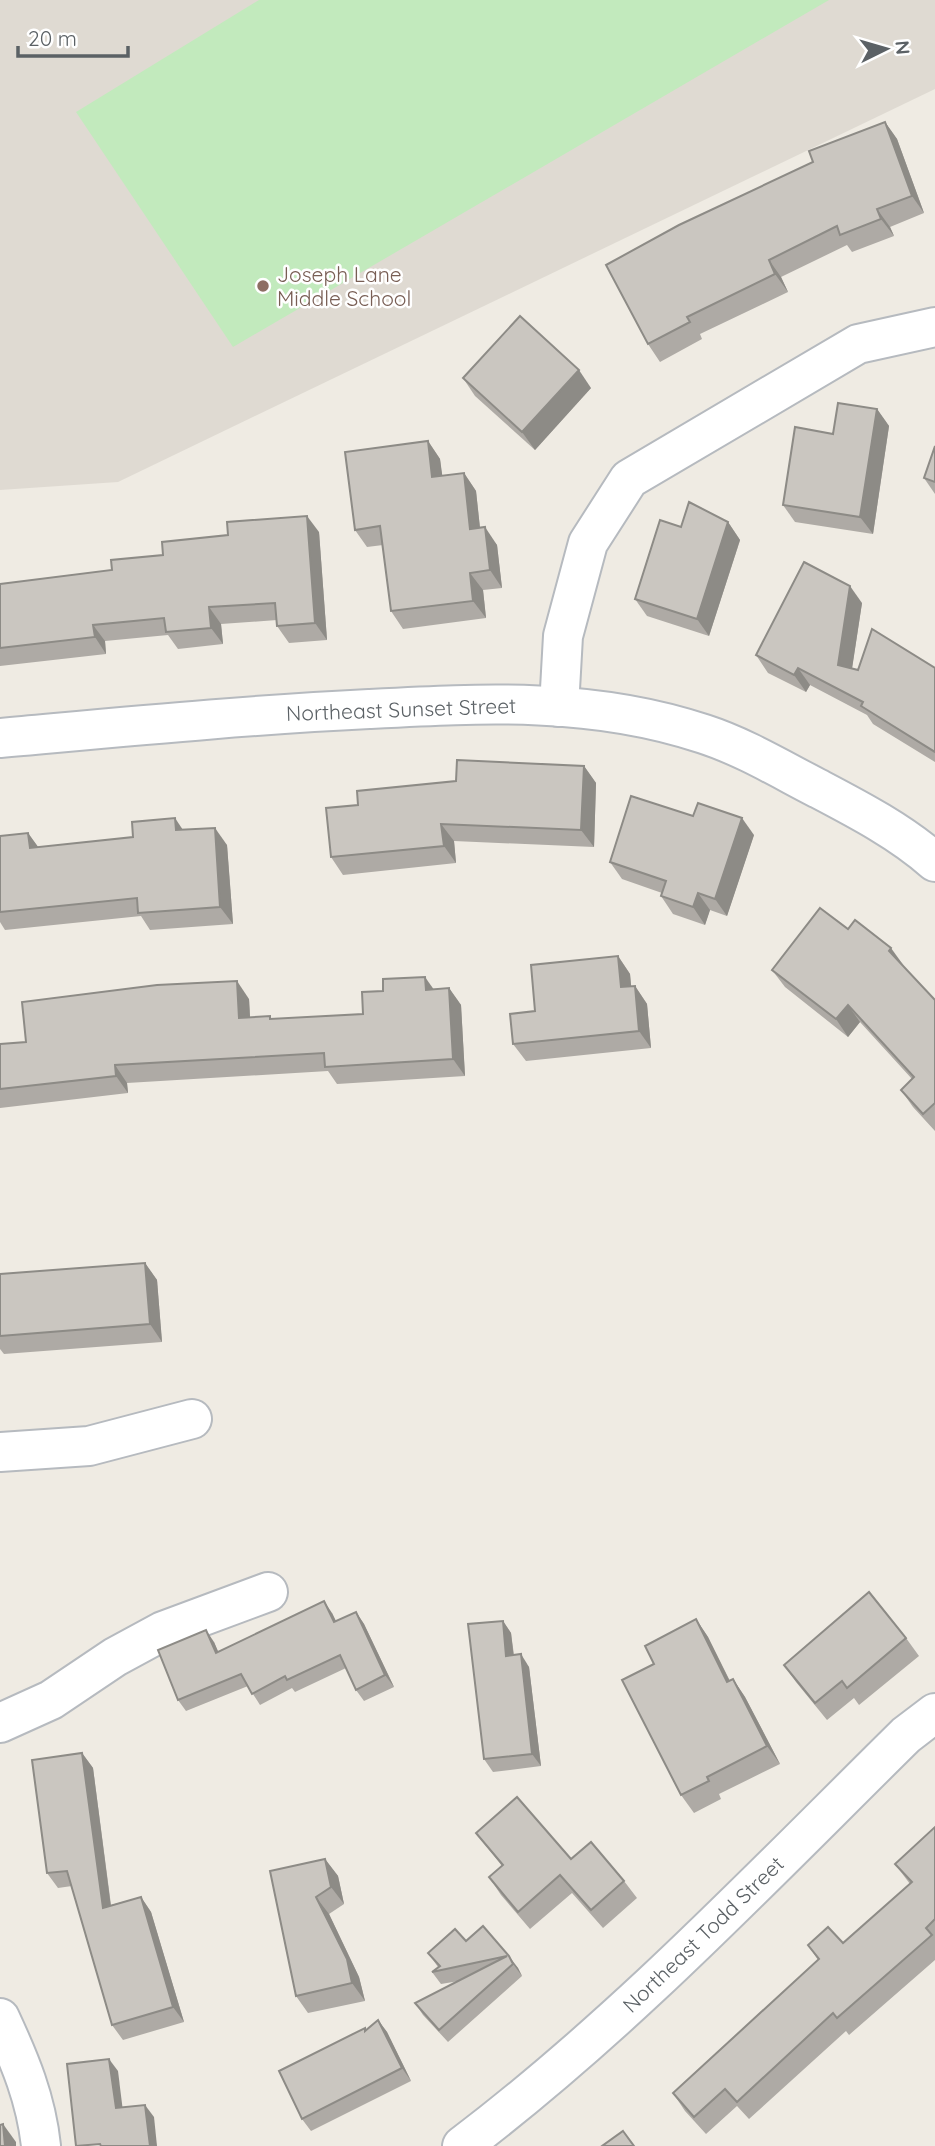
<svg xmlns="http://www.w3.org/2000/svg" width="935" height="2146" viewBox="0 0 935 2146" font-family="Quicksand,sans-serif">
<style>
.education{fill:#dfdad2}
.green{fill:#c2eabd}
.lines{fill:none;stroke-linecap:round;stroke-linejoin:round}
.minor-casing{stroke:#b6babf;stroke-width:42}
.minor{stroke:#fff;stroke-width:38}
.wall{fill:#aeaaa5}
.shaded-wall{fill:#8d8b86}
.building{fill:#cac6c0;stroke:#8d8b86;stroke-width:2}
.education-dot{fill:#8d6e63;stroke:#fff;stroke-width:2.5}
.labels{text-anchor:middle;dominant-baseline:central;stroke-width:5;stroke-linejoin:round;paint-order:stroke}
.education-label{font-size:21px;fill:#785e54;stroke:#fff;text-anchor:start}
.street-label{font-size:21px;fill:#5b6165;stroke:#fff}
</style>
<rect width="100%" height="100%" fill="#efebe3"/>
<polygon class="education" points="0,0 935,0 935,89 118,482 0,490"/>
<polygon class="green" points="259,0 829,0 233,347 76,112"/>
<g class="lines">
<defs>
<g id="minor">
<polyline points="559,707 563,636 588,543 629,479 858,344 935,327"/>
<path d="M 0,738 C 123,727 246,715 369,709 C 483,703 594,697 704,734 C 744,747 782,770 819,789 C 859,810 901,832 935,862"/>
<polyline points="0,1452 89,1446 192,1419"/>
<polyline points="0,1723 51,1700 115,1657 163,1631 268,1592"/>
<path d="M 0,2018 C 20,2061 36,2099 41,2146"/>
<path d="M 462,2146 C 623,2024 762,1877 906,1735 L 935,1713"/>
</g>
</defs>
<use href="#minor" class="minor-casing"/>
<use href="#minor" class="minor"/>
</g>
<g class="wall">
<polygon points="885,122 897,139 924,213 890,227 894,236 852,252 847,245 781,277 788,292 700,334 702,339 660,362 648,344 813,162"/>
<polygon points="463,378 591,388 535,450 475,396"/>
<polygon points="877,409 889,426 873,534 795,522 783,505 833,434"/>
<polygon points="428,441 440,459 442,476 464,473 476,491 480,528 497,545 502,588 483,590 486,618 403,629 391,611 383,545 367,547 355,530"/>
<polygon points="935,446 935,494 924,478"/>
<polygon points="728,522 740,540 709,636 647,616 635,599 681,527"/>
<polygon points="319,532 327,640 289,643 277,626 277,620 221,624 223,644 178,649 168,635 105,641 106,654 0,666 0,584 112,570 228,535"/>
<polygon points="862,603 852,668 858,670 935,668 935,762 873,724 867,715 810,685 806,692 768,673 756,655"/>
<polygon points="584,766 596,783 594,847 454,841 456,863 343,875 331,857 358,805 456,781"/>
<polygon points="183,830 227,845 233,924 150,930 141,916 5,930 0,922 0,836 28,833 38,847 133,837"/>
<polygon points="754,835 727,916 710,910 705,925 673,914 661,896 662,893 622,879 610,862"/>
<polygon points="848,929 903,966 935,1000 935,1131 913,1107 901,1090 912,1079 860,1022 848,1037 785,987 772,970"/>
<polygon points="618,956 630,974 631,987 635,986 647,1004 651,1048 526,1061 513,1044 535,1011"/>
<polygon points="449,988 461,1005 465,1076 337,1084 328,1071 127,1083 128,1093 0,1108 0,1044 26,1042 249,999 250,1017 272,1019 363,1014 433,989"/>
<polygon points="145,1263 157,1280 162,1342 4,1354 0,1349 0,1274"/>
<polygon points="356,1612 364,1624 394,1687 364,1701 356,1690 346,1668 295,1692 292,1688 260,1705 248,1686 186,1711 178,1700 214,1642 218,1652 332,1613 336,1621"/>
<polygon points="696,1619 708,1637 730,1681 733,1679 745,1697 780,1764 719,1794 721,1799 694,1813 681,1795 654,1664"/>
<polygon points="503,1621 511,1633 514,1655 529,1667 541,1766 493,1772 484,1759"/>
<polygon points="906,1638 919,1656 859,1705 854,1698 827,1720 796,1682 784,1665"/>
<polygon points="82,1753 93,1768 111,1905 141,1897 151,1912 184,2022 123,2040 112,2025 72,1886 58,1888 47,1873"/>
<polygon points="935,1827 935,1960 849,2035 846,2031 749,2119 737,2106 706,2134 685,2111 673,2093 818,1960 808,1945 843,1943 910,1884 895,1864"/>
<polygon points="476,1833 571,1859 624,1881 637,1898 603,1928 572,1893 530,1929 501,1895 489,1877 502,1866"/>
<polygon points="325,1859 338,1876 344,1904 329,1914 359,1977 365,2001 308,2013 296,1996 270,1871"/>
<polygon points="483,1926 518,1968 522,1976 448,2042 423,2015 415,2003 459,1981 441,1984 432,1972 438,1967 428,1953 466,1941"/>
<polygon points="378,2020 387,2032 411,2081 311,2131 302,2119 365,2028 366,2031"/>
</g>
<g class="shaded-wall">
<polygon points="885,122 897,139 924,213 912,196"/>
<polygon points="877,209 890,227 894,236 881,219"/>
<polygon points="769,260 781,277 788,292 775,274"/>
<polygon points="579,370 591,388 535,450 522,432"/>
<polygon points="877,409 889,426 873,534 860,517"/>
<polygon points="428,441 440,459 445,495 432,477"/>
<polygon points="464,473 476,491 482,547 470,529"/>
<polygon points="307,516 319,532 327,640 315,623"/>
<polygon points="728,522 740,540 709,636 697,619"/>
<polygon points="485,527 497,545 502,588 490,570"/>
<polygon points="470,573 483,590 486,618 473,601"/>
<polygon points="850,586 862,603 850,682 838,665"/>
<polygon points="209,607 221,624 223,644 211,628"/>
<polygon points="93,625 105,641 106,654 95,637"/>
<polygon points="798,668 810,685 806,692 794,675"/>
<polygon points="584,766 596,783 594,847 581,830"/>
<polygon points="175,818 187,836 176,830"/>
<polygon points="742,818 754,835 727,916 715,899"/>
<polygon points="441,824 454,841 456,863 444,846"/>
<polygon points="215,828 227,845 233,924 220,907"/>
<polygon points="28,833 41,851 30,848"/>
<polygon points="698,893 710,910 705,925 693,907"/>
<polygon points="891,948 904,966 889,951"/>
<polygon points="618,956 630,974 633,1005 621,987"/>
<polygon points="425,977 437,994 426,990"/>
<polygon points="237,981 249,999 251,1035 239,1018"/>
<polygon points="635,986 647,1004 651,1048 639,1031"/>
<polygon points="449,988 461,1005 465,1076 453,1059"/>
<polygon points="848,1005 860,1022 848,1037 836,1019"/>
<polygon points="115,1065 127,1083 128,1093 116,1076"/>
<polygon points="145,1263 157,1280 162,1342 150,1324"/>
<polygon points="324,1601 332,1613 342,1634 334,1622"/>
<polygon points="356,1612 364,1624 394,1687 385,1675"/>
<polygon points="696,1619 708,1637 739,1700 727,1682"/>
<polygon points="503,1621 511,1633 515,1668 506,1656"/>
<polygon points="206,1630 214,1642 224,1665 216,1653"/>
<polygon points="521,1654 529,1667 541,1766 532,1754"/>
<polygon points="733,1679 745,1697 780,1764 767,1746"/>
<polygon points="82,1753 93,1768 113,1923 103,1908"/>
<polygon points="325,1859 338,1876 344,1904 331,1887"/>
<polygon points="141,1897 151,1912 184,2022 173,2007"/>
<polygon points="316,1897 329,1914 359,1977 365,2001 352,1983"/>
<polygon points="509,1956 518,1968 522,1976 513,1964"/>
<polygon points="378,2020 387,2032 411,2081 402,2068"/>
<polygon points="109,2059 118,2071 124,2120 116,2108"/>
<polygon points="145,2105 154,2117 157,2146 150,2146"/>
<polygon points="3,2124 16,2142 16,2146 5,2146"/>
</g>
<g class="building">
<polygon points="885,122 912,196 877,209 881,219 840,235 837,226 769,260 775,274 687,317 690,322 648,344 606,265 679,225 813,162 809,151"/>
<polygon points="520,316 579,370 522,432 463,378"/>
<polygon points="838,403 877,409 860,517 783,505 795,427 833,434"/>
<polygon points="428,441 432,477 464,473 470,529 485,527 490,570 470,573 473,601 391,611 380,526 355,530 345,452"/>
<polygon points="935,446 935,482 924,478"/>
<polygon points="689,502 728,522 697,619 635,599 660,520 681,527"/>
<polygon points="307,516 315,623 277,626 275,603 209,607 211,628 166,632 164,618 93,625 95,637 0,648 0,584 112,570 111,560 163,555 162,542 228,535 227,522"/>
<polygon points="804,562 850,586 838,665 858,670 872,629 935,668 935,752 861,706 863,702 798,668 794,675 756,655"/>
<polygon points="457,760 584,766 581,830 441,824 444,846 331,857 326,808 358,805 357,791 456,781"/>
<polygon points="631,796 693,816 698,803 742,818 715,899 698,893 693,907 661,896 666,881 610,862"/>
<polygon points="175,818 176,830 215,828 220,907 138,913 137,898 0,912 0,836 28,833 30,848 133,837 132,822"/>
<polygon points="820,908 848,929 855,920 891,948 889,951 935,1000 935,1103 923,1114 901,1090 914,1077 848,1005 836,1019 772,970"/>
<polygon points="618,956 621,987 635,986 639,1031 513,1044 510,1014 535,1011 531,965"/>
<polygon points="425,977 426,990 449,988 453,1059 325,1067 324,1053 115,1065 116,1076 0,1089 0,1044 26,1042 22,1002 157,985 237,981 239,1018 270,1016 270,1019 363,1014 362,992 383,991 383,979"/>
<polygon points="145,1263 150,1324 0,1336 0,1274"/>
<polygon points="869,1592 906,1638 847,1688 842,1681 815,1703 784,1665"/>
<polygon points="324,1601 334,1622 356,1612 385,1675 356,1690 340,1655 287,1680 285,1676 252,1694 241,1674 178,1700 158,1650 206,1630 216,1653"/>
<polygon points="696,1619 727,1682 733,1679 767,1746 707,1777 709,1781 681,1795 622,1680 654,1664 645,1646"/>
<polygon points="503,1621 506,1656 521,1654 532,1754 484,1759 468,1624"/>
<polygon points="82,1753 103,1908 141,1897 173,2007 112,2025 67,1871 47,1873 32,1760"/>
<polygon points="517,1797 571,1859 591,1842 624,1881 591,1910 560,1875 518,1912 489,1877 503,1865 476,1833"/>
<polygon points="935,1827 935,1919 926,1928 932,1935 837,2018 833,2013 737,2102 725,2089 694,2117 673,2093 819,1959 808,1945 828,1927 843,1943 912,1882 895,1864"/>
<polygon points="325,1859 331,1887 316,1897 347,1959 352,1983 296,1996 270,1871"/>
<polygon points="483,1926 509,1956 513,1964 439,2030 415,2003 507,1956 432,1972 440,1966 428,1953 455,1929 466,1941"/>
<polygon points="378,2020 402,2068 302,2119 279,2071 365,2028 365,2031"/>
<polygon points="109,2059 116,2108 145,2105 150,2146 101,2146 100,2144 76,2146 67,2064"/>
<polygon points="3,2124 5,2146 0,2146 0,2125"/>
<polygon points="623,2131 634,2146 602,2146"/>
</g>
<circle class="education-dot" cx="263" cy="286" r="7"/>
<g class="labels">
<g class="education-label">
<text x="277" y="274">Joseph Lane<tspan x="277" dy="24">Middle School</tspan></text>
</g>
<g class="street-label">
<text transform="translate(401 709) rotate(-2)">Northeast Sunset Street</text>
<text transform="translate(703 1934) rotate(-44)">Northeast Todd Street</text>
</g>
</g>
<g transform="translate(886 49) rotate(85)" stroke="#ffffff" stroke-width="5" paint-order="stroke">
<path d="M0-5L12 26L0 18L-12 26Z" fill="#5b6165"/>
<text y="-10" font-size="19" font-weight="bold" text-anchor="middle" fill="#5b6165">N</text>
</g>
<path d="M18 46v10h110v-10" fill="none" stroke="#5b6165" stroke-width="3.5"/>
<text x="28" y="46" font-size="21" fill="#5b6165" stroke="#ffffff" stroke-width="5" paint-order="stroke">20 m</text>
</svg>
